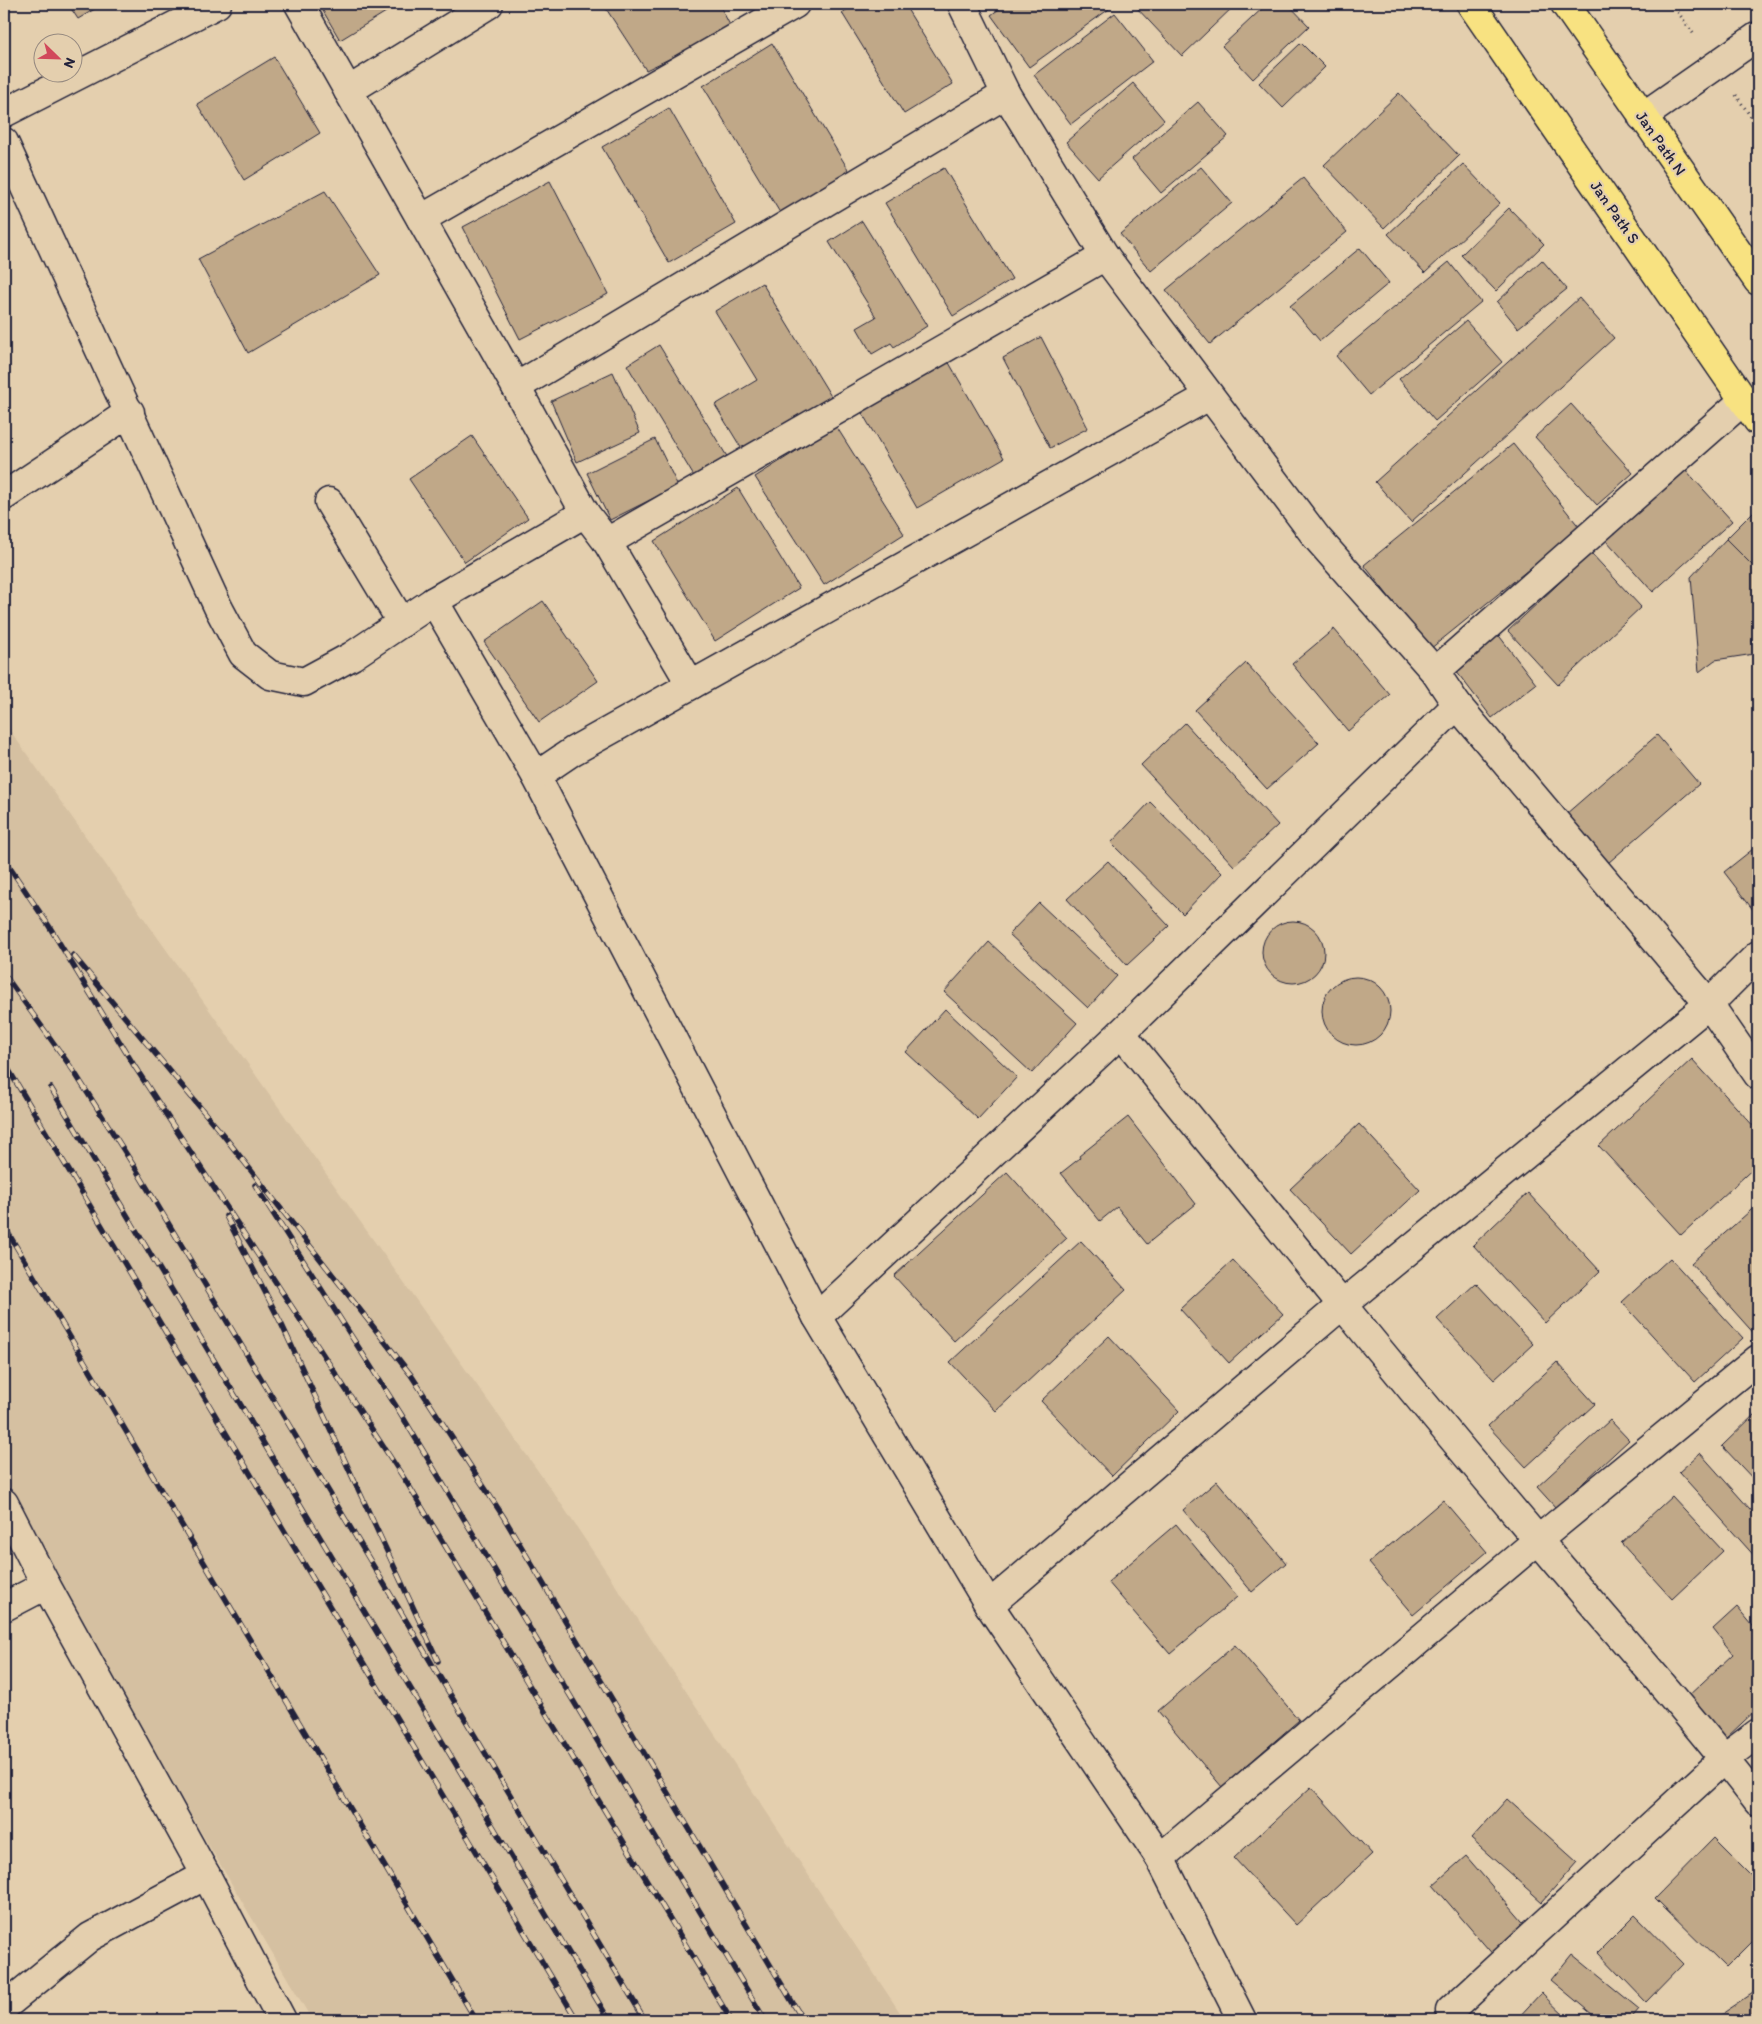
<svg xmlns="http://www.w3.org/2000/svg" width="1762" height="2024" viewBox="0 0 1762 2024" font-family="Itim,sans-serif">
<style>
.built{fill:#d5c0a1}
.building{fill:#c0a888;stroke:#22223b}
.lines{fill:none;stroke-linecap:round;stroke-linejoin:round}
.minor-casing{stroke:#22223b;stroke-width:31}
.major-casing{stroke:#22223b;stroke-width:31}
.path{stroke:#22223b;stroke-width:3;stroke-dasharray:1 4;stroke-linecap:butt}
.minor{stroke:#e4cfae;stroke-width:28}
.major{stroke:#f8e281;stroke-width:28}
.rail-casing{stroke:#22223b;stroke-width:5.5}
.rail{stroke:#e4cfae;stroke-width:4;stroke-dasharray:11;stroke-linecap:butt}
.labels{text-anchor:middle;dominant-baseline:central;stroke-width:4.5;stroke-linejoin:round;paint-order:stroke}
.street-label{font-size:16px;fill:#22223b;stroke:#e4cfae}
</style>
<rect width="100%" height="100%" fill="#e4cfae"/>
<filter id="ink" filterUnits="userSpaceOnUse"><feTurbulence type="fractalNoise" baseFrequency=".02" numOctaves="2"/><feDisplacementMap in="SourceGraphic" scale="10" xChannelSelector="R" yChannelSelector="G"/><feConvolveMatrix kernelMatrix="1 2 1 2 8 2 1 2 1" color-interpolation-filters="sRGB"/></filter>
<g filter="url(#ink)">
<polygon class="built" points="4,722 558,1499 905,2020 312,2020 110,1678 4,1474"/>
<g class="building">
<polygon points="68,4 103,4 78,19"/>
<polygon points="319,4 399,4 340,40"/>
<polygon points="603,4 719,4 732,29 646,70"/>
<polygon points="856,4 904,4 953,84 904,114 842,13"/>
<polygon points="1006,4 1116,4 1029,67 991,15"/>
<polygon points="1138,4 1236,4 1182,56 1135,6"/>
<polygon points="1267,4 1288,4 1309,26 1253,79 1222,46"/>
<polygon points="1115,13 1153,61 1071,124 1034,75"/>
<polygon points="772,43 851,174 782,216 703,86"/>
<polygon points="1301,43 1325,67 1283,108 1259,83"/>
<polygon points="274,57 320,133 244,180 197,104"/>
<polygon points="1133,83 1164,120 1098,178 1066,142"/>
<polygon points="1399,93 1459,156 1384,228 1324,165"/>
<polygon points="1198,102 1228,136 1161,193 1132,159"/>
<polygon points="669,108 736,224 669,263 602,147"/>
<polygon points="1463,164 1500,203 1425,273 1388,234"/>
<polygon points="1201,167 1232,203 1151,271 1120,234"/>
<polygon points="944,168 1012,279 953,316 885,203"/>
<polygon points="1303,178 1347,232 1210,344 1166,290"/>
<polygon points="550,181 608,294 520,339 463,227"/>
<polygon points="325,191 380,275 248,353 198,259"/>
<polygon points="1509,208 1544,244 1496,291 1461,255"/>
<polygon points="862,221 927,326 894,347 891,343 872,354 857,328 876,317 829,242"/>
<polygon points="1360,248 1389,283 1320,341 1290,306"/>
<polygon points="1542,260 1567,289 1518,328 1497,302"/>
<polygon points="1449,262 1481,302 1369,395 1336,356"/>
<polygon points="762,283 832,398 743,451 715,405 757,380 715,311"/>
<polygon points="1579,298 1614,338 1411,522 1375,482"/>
<polygon points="1466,321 1502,362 1435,421 1399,379"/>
<polygon points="1041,337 1088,428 1050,448 1003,358"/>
<polygon points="659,345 731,463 698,483 627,365"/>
<polygon points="948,361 1004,458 917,508 861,411"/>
<polygon points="613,372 640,433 577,462 551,401"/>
<polygon points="1571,404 1633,473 1597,505 1535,437"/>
<polygon points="836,426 904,534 824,585 755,477"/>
<polygon points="472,436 528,518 465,562 409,479"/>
<polygon points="655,439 678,486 610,520 587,473"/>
<polygon points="1513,444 1580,528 1430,649 1364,565"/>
<polygon points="1684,468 1732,521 1653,592 1606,540"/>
<polygon points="738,488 799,588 715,641 654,541"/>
<polygon points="1758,507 1758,571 1726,539"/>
<polygon points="1726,539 1758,571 1758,639 1752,640 1754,654 1715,660 1699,672 1691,577"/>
<polygon points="1591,553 1641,607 1558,685 1508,631"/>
<polygon points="543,601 598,681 539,722 484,642"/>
<polygon points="1334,629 1390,695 1348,731 1292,664"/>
<polygon points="1497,633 1536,684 1492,718 1453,667"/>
<polygon points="1246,663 1319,743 1267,789 1195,710"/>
<polygon points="1185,723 1278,825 1234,866 1141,765"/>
<polygon points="1657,735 1699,784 1608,863 1566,814"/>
<polygon points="1150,802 1222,873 1183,914 1111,843"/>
<polygon points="1758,845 1758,914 1757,915 1724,872"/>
<polygon points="1108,861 1169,926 1127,965 1067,899"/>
<polygon points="1039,903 1117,976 1088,1008 1009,934"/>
<circle cx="1293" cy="952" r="31"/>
<polygon points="989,942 1077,1023 1032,1073 944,992"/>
<circle cx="1356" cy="1011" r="34"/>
<polygon points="945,1009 1017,1077 978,1119 906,1052"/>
<polygon points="1692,1059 1758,1131 1758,1164 1681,1235 1599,1146"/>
<polygon points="1128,1117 1196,1204 1147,1244 1117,1207 1100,1221 1061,1173 1080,1158 1079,1156"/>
<polygon points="1359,1124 1420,1190 1351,1254 1290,1189"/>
<polygon points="1007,1172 1067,1238 954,1341 894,1276"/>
<polygon points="1528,1193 1600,1271 1545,1323 1473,1245"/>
<polygon points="1758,1204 1758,1338 1691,1263"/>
<polygon points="1081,1241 1126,1290 996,1411 950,1362"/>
<polygon points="1670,1258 1743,1338 1695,1382 1622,1302"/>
<polygon points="1233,1260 1283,1314 1229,1363 1180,1309"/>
<polygon points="1476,1283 1533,1344 1494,1380 1437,1319"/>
<polygon points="1109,1336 1179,1411 1112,1476 1041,1401"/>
<polygon points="1557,1362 1595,1404 1526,1467 1488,1426"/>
<polygon points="1758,1411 1758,1484 1722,1446"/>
<polygon points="1610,1420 1629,1440 1556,1508 1537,1487"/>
<polygon points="1700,1453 1758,1518 1758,1560 1679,1472"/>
<polygon points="1217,1481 1286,1563 1252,1592 1183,1510"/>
<polygon points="1672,1496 1723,1551 1672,1599 1621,1543"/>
<polygon points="1443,1500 1487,1552 1413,1615 1369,1563"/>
<polygon points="1176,1524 1237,1597 1170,1654 1108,1582"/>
<polygon points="1737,1607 1758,1632 1758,1708 1725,1739 1686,1698 1733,1654 1713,1629"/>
<polygon points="1235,1645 1299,1720 1222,1787 1158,1711"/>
<polygon points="1311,1787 1372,1854 1296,1925 1234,1858"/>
<polygon points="1507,1799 1577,1862 1542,1902 1471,1839"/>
<polygon points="1714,1838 1758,1882 1758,1936 1726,1968 1655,1898"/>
<polygon points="1466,1856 1528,1928 1495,1957 1433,1885"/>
<polygon points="1635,1915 1683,1964 1646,2002 1598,1952"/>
<polygon points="1572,1954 1639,2009 1630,2020 1599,2020 1551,1980"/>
<polygon points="1758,1989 1758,2020 1712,2020"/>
<polygon points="1541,1993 1569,2020 1516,2020"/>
</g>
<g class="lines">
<defs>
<g id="minor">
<polyline points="962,4 1006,94 1105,256 1317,538 1435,672 1457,705 1709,1004 1758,1075"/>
<polyline points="348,91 489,4"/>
<polyline points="4,113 217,4"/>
<polyline points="1642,117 1758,36"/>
<polyline points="4,142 218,607 243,654 270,675 304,682 352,656 434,601 585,513 516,387 299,4"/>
<polyline points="421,219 795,4"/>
<polyline points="516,387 1006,94"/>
<polyline points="4,496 130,412"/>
<polyline points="329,502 402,623"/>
<polyline points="585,513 607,542 1105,256"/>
<polyline points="607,542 691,685"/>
<polyline points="434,601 536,776 817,1317 989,1605 1160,1858 1242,2020"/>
<polyline points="1435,672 1745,399"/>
<polyline points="536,776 573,751 1209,396"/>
<path d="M 1121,1033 C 1259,1203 1397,1374 1539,1541 C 1612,1628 1689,1712 1758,1802"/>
<polyline points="817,1317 1121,1033 1457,705"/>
<polyline points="4,1503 46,1585 206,1875 282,2020"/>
<polyline points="989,1605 1342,1305 1709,1004 1758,955"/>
<polyline points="4,1607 46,1585"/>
<polyline points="1160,1858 1538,1540 1758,1359"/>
<polyline points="4,2007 90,1937 206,1875"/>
<polyline points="1450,2011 1725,1758 1758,1733"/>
</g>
<g id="major">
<polyline points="1471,4 1758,421"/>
<polyline points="1565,4 1758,281"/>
</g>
</defs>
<use href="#minor" class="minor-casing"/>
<use href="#major" class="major-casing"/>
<g class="path">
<polyline points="1672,4 1695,36"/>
<polyline points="1736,95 1758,127"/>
</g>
<use href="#minor" class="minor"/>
<use href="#major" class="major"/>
<defs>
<g id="rail">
<polyline points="4,859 49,926 135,1067 409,1486 731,2020"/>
<polyline points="73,955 224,1136 411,1375 503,1516 803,2020"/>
<polyline points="4,974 73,1070 137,1171 645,2020"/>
<polyline points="4,1062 577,2020"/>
<polyline points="51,1088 609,2020"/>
<polyline points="255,1185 401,1414 765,2020"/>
<polyline points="226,1216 281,1323 438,1661"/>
<polyline points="4,1226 476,2020"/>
</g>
</defs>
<use href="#rail" class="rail-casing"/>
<use href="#rail" class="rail"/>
</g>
</g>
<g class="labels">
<g class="street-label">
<text transform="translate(1661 143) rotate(55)">Jan Path N</text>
<text transform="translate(1615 212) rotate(55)">Jan Path S</text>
</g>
</g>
<rect width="1762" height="2024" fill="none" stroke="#e4cfae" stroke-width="20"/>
<rect x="10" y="10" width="1742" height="2004" fill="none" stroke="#22223b" stroke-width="2" filter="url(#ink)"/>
<g transform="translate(58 58) rotate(113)"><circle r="24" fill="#e4cfae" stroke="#968a80"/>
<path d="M0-4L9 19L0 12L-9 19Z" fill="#d1495b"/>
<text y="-8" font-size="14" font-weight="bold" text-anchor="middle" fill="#22223b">N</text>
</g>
</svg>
